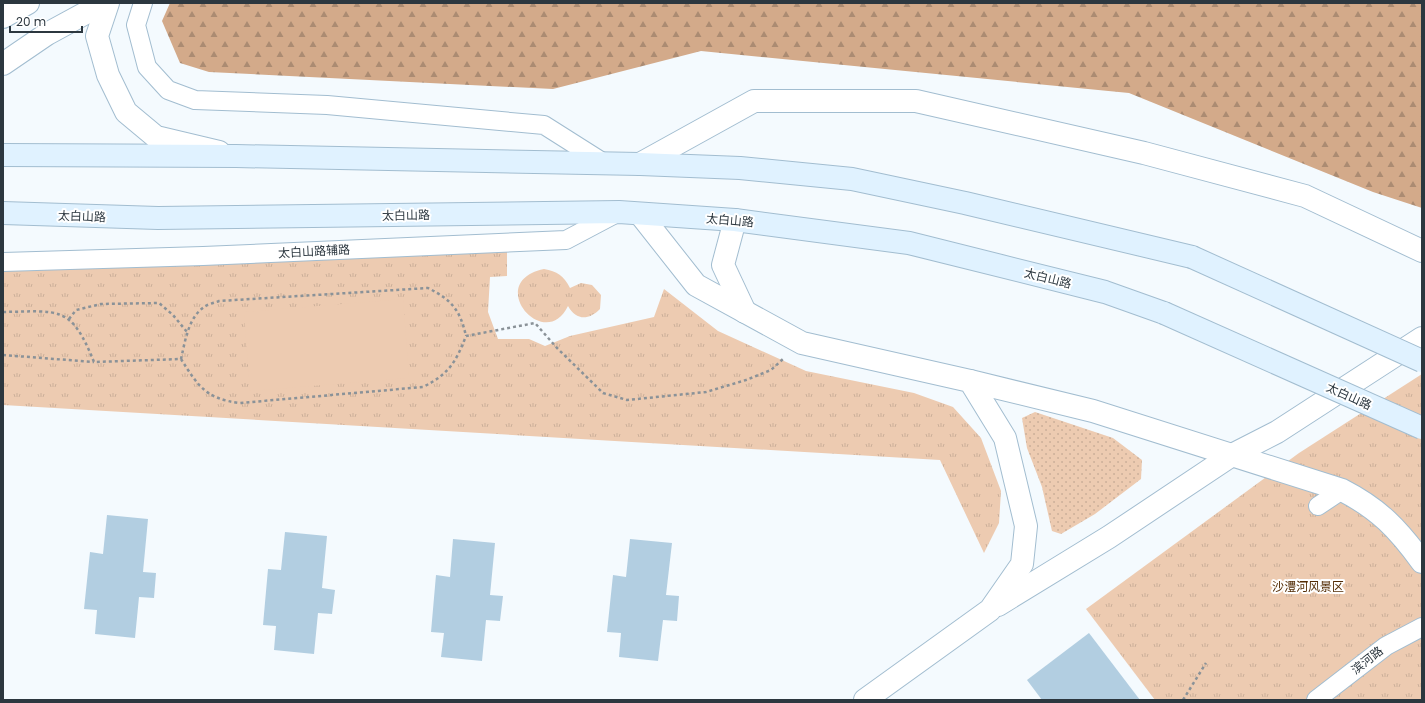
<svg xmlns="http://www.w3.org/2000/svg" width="1425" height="703" viewBox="0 0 1425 703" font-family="Poppins,'Noto Sans SC',sans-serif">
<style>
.grass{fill:url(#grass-tufts)}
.forest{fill:url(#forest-firs)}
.garden{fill:url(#garden-dots)}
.pitch{fill:#edcbb1}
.building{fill:#b2cee1}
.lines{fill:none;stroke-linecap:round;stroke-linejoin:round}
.minor-casing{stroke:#a2bdd0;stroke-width:20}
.tertiary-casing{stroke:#a2bdd0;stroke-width:24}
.secondary-casing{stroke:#a2bdd0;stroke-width:24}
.path{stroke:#8a9298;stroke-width:2.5;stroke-dasharray:3 3;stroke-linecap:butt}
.minor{stroke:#fff;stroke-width:18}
.tertiary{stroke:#fff;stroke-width:22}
.secondary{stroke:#e0f2ff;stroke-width:22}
.secondary-bridge-casing{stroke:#a2bdd0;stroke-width:24;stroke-linecap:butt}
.secondary-bridge{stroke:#e0f2ff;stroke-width:22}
.labels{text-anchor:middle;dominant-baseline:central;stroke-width:4;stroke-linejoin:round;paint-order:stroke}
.street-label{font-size:12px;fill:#2c373f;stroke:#fff}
.park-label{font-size:12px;fill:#532c04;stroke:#fff}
</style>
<defs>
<pattern id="grass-tufts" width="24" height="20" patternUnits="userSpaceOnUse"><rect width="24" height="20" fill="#edcbb1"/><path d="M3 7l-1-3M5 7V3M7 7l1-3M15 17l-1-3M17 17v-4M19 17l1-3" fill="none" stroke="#cbaf99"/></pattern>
<pattern id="forest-firs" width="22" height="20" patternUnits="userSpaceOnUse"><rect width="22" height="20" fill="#d3aa8a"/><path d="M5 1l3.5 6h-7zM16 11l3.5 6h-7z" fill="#ab8b72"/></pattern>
<pattern id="garden-dots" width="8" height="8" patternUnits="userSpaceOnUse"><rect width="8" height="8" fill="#edcbb1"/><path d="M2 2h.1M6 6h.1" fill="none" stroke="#cbaf99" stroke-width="1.8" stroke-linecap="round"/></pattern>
</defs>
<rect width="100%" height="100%" fill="#f4fafe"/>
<g class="grass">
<polygon points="507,249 507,276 490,277 488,312 498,339 529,339 545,346 570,336 654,317 664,289 718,331 806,371 914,393 953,407 981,438 1001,491 999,523 984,553 940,460 3,405 3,268"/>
<path d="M 544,269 C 557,271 564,276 570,288 L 581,283 L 592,285 L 601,295 L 600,309 C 588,321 576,320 568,306 C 545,354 483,282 544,269 Z"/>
<polygon points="1422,374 1422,700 1155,700 1086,609 1299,453"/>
</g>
<polygon class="forest" points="170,3 1422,3 1422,208 1373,192 1129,93 701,51 553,89 209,72 180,63 162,21"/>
<polygon class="garden" points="1035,412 1113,438 1142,460 1141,479 1095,514 1061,534 1052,531 1042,487 1027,448 1022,418"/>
<polygon class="pitch" points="403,299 409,378 250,391 244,312"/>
<g class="building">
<polygon points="107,515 148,519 143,572 156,573 154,598 139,597 135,638 95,634 97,610 84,609 90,552 103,554"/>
<polygon points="285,532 327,536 322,588 335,590 332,614 318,613 314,654 274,650 276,626 263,625 268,569 281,570"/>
<polygon points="453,539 495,543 490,595 503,596 500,621 486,620 482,661 441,657 444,633 431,632 436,575 450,577"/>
<polygon points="630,539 672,543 666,595 679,596 677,621 663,620 658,661 619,657 621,633 607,632 613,575 626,577"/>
<polygon points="1089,633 1140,700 1042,700 1027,680"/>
</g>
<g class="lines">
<defs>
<g id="minor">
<polyline points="143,3 136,25 147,67 168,90 195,100 327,105 544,125 604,163"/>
<polyline points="3,262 203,256 566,240 619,212"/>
<polyline points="1318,506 1342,490"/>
<polyline points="1316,700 1386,646 1422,627"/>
</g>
<g id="tertiary">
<polyline points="108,3 97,36 108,75 126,112 156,137 219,152"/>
<polyline points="3,17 28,3"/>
<polyline points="3,64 47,34 104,3"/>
<polyline points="640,164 754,101 916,101 1144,153 1305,196 1422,251"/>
<polyline points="640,214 696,285 802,343 970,381 1005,438 1026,526 1022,564 990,610 865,700"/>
<polyline points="735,220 723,265 745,312"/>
<path d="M 970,381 L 1093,411 L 1342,490 C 1379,509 1398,529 1422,562"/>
<polyline points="998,605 1109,537 1232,455 1277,432 1422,338"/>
</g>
<g id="secondary">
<polyline points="3,155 236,156 640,164 740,168 852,179 965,203 1192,257"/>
<polyline points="3,213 158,218 619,212 735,220 909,243 1105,292 1164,313"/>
</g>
</defs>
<use href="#minor" class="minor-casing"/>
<use href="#tertiary" class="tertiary-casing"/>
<use href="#secondary" class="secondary-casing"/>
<g class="path">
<path d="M 3,312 C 60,311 71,305 94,362 L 181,359 C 198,386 206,399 240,403 L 423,387 C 449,374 456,362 466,336 L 535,323 L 557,348 L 603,393 L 627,400 L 706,392 L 746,380 L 771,370 L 783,359"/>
<polyline points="69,319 76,310 101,304 159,303 173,315 187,332"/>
<polyline points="3,355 94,362"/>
<path d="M 181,359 C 185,342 188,318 204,307 C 208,304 214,303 219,301 L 428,288 C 452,300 460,310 466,336"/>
<polyline points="1183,700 1206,663"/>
</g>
<use href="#minor" class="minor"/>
<use href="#tertiary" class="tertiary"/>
<use href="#secondary" class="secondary"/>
<defs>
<g id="secondary-bridge">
<polyline points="1192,257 1422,361"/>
<polyline points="1164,313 1422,428"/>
</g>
</defs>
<use href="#secondary-bridge" class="secondary-bridge-casing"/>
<use href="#secondary-bridge" class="secondary-bridge"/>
</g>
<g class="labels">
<g class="street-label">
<text transform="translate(406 215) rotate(-1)">太白山路</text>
<text transform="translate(82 216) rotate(2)">太白山路</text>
<text transform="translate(730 220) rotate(5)">太白山路</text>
<text transform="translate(314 251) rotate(-3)">太白山路辅路</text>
<text transform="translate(1048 278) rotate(14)">太白山路</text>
<text transform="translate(1349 396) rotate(24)">太白山路</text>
<text transform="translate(1367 660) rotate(-38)">滨河路</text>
</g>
<g class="park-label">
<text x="1308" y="586">沙澧河风景区</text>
</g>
</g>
<rect width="1425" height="703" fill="none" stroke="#2c373f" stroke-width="8"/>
<path d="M10 26v6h72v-6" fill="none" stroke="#2c373f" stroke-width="2"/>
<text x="16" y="26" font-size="12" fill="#2c373f" stroke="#ffffff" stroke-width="3" paint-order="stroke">20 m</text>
</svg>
